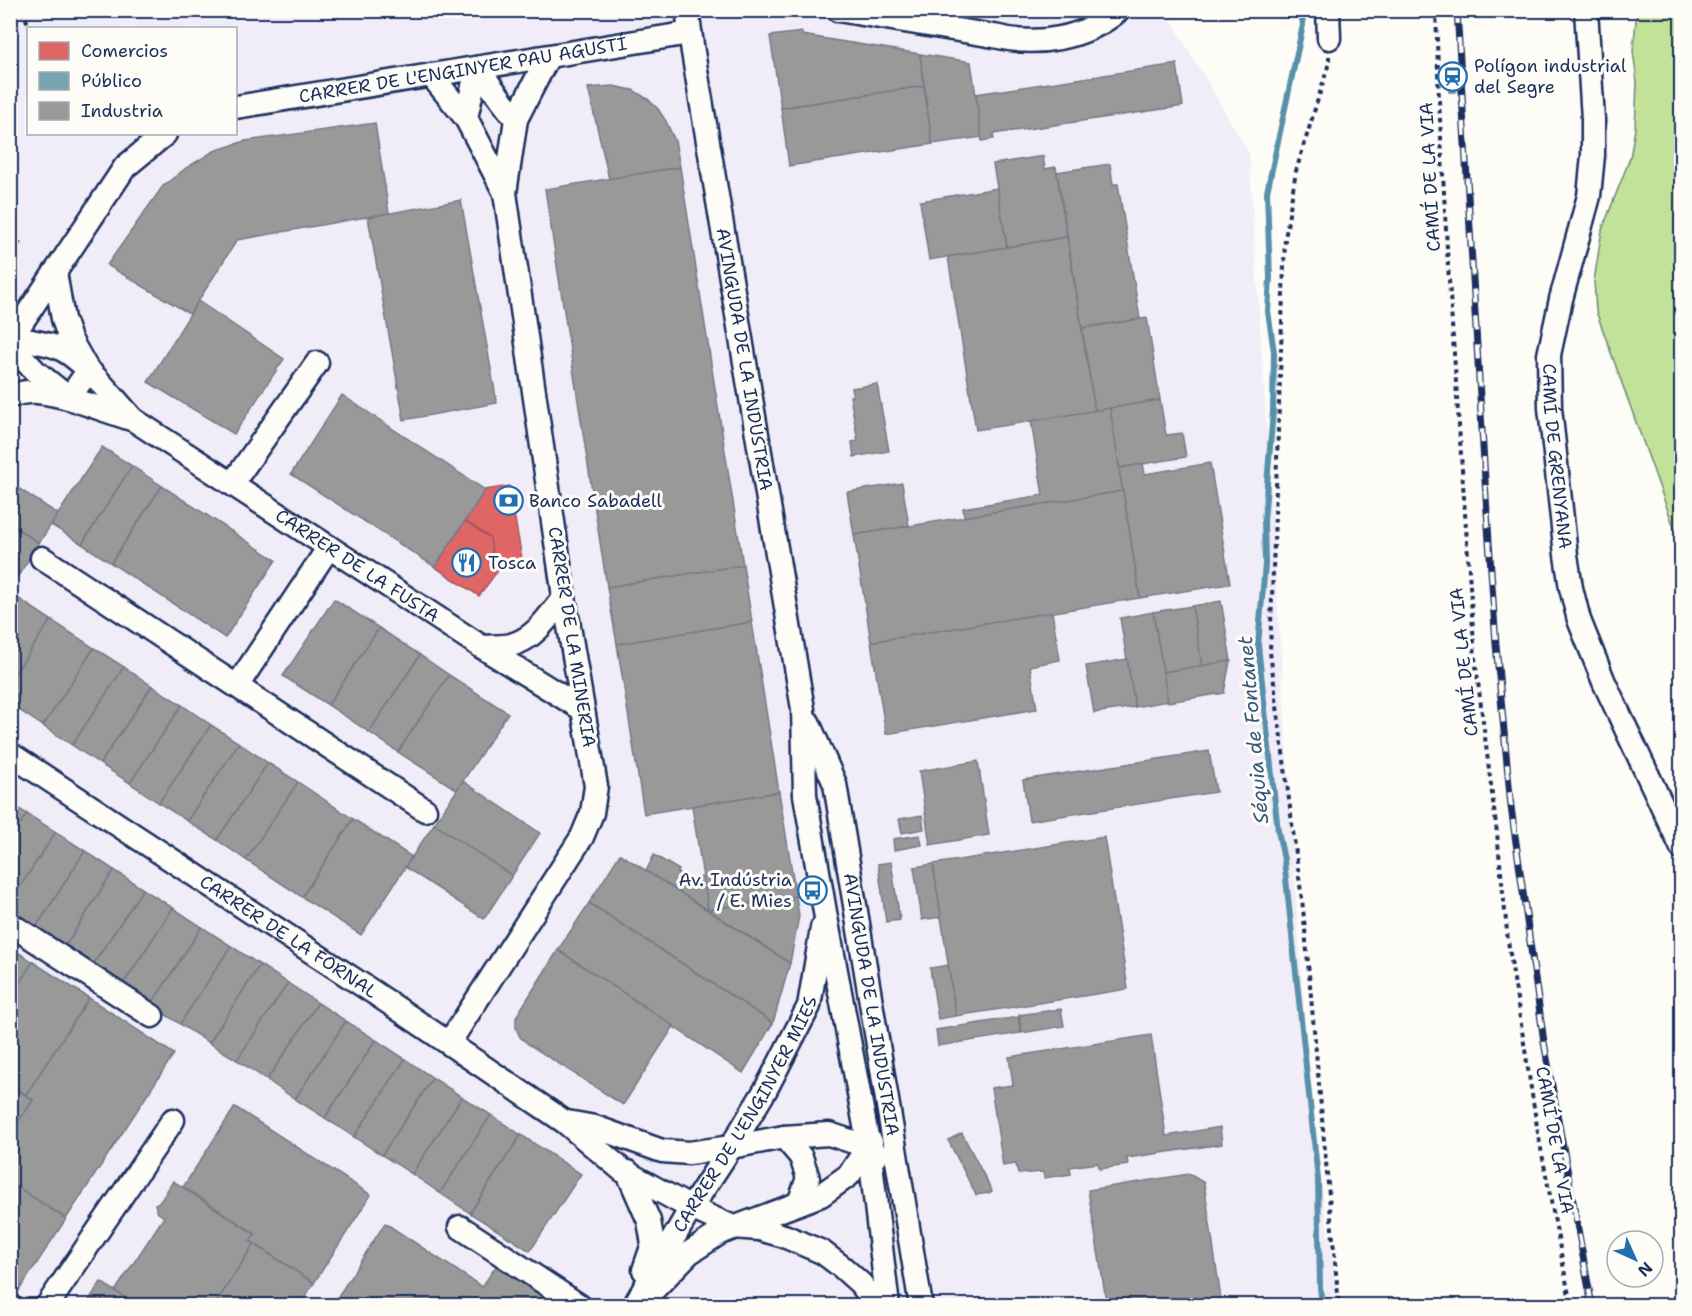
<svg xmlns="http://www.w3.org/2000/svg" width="1692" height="1316" viewBox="0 0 1692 1316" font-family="'Shantell Sans',sans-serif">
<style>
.built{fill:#f1edf8;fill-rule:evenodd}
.green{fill:#c2e199;stroke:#6e887c;stroke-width:1.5}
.shops{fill:#e06666;stroke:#a55664;stroke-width:1.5}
.public{fill:#76a5af;stroke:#5b8297;stroke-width:1.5}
.industry{fill:#999;stroke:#737987;stroke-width:1.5}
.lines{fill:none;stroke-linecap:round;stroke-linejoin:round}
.stream{stroke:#5990ab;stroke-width:6}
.minor-casing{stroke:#1b2f5e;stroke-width:27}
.path{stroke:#1b2f5e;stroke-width:4;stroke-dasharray:4.5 4.5;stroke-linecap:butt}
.minor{stroke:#fdfcf7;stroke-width:22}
.rail-casing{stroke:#1b2f5e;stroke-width:7}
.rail{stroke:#fdfcf7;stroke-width:4.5;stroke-dasharray:14;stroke-linecap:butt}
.labels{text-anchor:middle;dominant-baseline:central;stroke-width:6;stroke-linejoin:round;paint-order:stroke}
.poi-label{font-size:18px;fill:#1b2f5e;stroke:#fdfcf7;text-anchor:start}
.street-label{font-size:18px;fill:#1b2f5e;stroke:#fdfcf7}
.water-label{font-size:20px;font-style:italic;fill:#35587e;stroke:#fdfcf7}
</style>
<rect width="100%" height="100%" fill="#fdfcf7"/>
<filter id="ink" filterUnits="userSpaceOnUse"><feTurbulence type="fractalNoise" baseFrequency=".0167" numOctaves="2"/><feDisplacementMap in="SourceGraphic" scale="12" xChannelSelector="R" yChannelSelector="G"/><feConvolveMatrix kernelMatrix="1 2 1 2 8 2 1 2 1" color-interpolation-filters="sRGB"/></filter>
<g filter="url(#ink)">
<path class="built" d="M 1100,10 L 1170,18 L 1249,153 L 1310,1112 L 1339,1305 L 11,1305 L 10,11 ZM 28,28 L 236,28 L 236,134 L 28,134 Z"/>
<polygon class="green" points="1637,11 1681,11 1681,547 1596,311 1594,281 1602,230 1630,158 1635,129 1637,82 1633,51"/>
<g class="shops">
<polygon points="509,486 523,564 499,569 493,558 490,538 465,521 485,490"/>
<polygon points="465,521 490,538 493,558 499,569 479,596 435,567"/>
</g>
<polygon class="public" points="1455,62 1456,92 1449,92 1447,63"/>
<g class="industry">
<polygon points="802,32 802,35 920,54 924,86 781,108 770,36"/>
<polygon points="920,54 971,62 982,137 932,144"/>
<polygon points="1177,64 1183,106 993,134 994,139 982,141 976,94"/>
<polygon points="613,86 633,90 648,99 658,109 666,121 675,141 680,167 609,179 588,88"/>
<polygon points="924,86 932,144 789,166 781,108"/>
<polygon points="375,123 389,213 237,240 190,314 107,265 163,186 186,168 214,151 245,141"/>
<polygon points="1043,156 1045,169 1056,167 1067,237 1007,247 993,164"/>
<polygon points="1110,164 1113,184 1118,184 1140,319 1082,328 1057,172"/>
<polygon points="680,167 743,565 607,587 545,189"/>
<polygon points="997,188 1007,247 929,260 920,201"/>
<polygon points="461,200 497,403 404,420 368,217"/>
<polygon points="10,236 21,243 10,258"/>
<polygon points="1067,237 1095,411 976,430 948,257"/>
<polygon points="198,301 284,359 234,434 148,382"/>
<polygon points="1147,318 1160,400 1095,411 1082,328"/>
<polygon points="877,384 889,451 854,457 852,442 858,441 850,396 853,396 852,388"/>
<polygon points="342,395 485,490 435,567 291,474"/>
<polygon points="1160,400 1166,435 1182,433 1186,457 1119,468 1110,408"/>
<polygon points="1110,408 1123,491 964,517 963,508 1043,495 1031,421"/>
<polygon points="102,447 132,466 82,544 51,525"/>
<polygon points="1210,463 1230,584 1140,598 1119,468 1143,464 1145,474"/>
<polygon points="132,466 162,486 111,563 82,544"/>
<polygon points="10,483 58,514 39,543 10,524"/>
<polygon points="902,483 909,526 854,535 847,492"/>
<polygon points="162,486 276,560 225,638 111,563"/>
<polygon points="1123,491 1140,598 871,642 854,535"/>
<polygon points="10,524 39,543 20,573 10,567"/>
<polygon points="743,565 752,622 617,644 607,587"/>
<polygon points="10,567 20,573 10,587"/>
<polygon points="10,593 51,620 10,681"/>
<polygon points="334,599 379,628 328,705 283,676"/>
<polygon points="1221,601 1231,661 1202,666 1192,606"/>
<polygon points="1192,606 1202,666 1163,672 1153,612"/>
<polygon points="1052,612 1060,660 1030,666 1037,709 886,734 871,642"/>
<polygon points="1153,612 1168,701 1135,707 1120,618"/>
<polygon points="51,620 94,648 43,726 10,704 10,681"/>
<polygon points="752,622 779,792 644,814 617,644"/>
<polygon points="379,628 420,655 369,732 328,705"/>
<polygon points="94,648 124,667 72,745 43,726"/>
<polygon points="420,655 449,675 398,752 369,732"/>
<polygon points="1127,659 1135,707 1094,713 1086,666"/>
<polygon points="1230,661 1224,693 1168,702 1163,672"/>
<polygon points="124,667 152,686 100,764 72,745"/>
<polygon points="449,675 508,713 457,790 398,752"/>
<polygon points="152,686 182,705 130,783 100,764"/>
<polygon points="182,705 211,725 159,803 130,783"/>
<polygon points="211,725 239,743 187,821 159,803"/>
<polygon points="239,743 268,763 217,840 187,821"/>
<polygon points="1209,751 1216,792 1029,821 1023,780"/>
<polygon points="978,761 989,835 930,845 919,771"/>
<polygon points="268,763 298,782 246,860 217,840"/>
<polygon points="463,781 540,833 512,876 434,824"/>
<polygon points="298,782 353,819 302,897 246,860"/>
<polygon points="779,792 796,896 708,910 692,806"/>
<polygon points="10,803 27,814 10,839"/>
<polygon points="27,814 56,832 10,902 10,839"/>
<polygon points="922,815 924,829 902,833 899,819"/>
<polygon points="353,819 412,857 361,935 302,897"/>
<polygon points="434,824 512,876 484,919 405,867"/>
<polygon points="56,832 85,851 35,929 10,913 10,902"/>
<polygon points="920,835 922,845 894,850 893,839"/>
<polygon points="1104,837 1128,989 956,1016 933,864"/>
<polygon points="85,851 114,870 64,948 35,929"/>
<polygon points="620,854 790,963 773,1023 589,903"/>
<polygon points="654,855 679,870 677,873 689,880 703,877 708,910 646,871"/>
<polygon points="891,862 900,920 886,922 878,864"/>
<polygon points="933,864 941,917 922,920 914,867"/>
<polygon points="114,870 143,889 92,966 64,948"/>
<polygon points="143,889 173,908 122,986 92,966"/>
<polygon points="796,896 799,916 790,963 708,910"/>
<polygon points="589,903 773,1023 743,1073 558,950"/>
<polygon points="173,908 202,927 151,1005 122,986"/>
<polygon points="202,927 231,946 180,1024 151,1005"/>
<polygon points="231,946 260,965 209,1043 180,1024"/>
<polygon points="10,947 33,962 10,997"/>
<polygon points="558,950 674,1026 623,1105 528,1044 520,1037 516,1028 516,1017"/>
<polygon points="33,962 89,998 26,1095 10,1085 10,997"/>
<polygon points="260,965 288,983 237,1060 209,1043"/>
<polygon points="948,965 956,1016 938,1019 930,968"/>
<polygon points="288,983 318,1003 267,1080 237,1060"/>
<polygon points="89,998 174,1054 66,1219 10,1182 10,1134 33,1100 26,1095"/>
<polygon points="318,1003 346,1021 295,1099 267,1080"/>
<polygon points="1061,1009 1064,1026 1022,1033 1019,1015"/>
<polygon points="1018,1017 1021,1033 938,1046 936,1030"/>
<polygon points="346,1021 376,1040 325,1118 295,1099"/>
<polygon points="1151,1035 1166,1136 1220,1127 1222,1144 1127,1158 1128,1165 1099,1169 1098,1163 1070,1167 1071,1174 1044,1178 1043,1172 1018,1174 1016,1164 1003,1166 991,1088 1013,1085 1009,1057"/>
<polygon points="376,1040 405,1059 354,1137 325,1118"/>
<polygon points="405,1059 433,1078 382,1155 354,1137"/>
<polygon points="433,1078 462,1097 412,1174 382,1155"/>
<polygon points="10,1085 33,1100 10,1134"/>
<polygon points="462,1097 491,1115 440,1193 412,1174"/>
<polygon points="235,1107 371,1195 314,1283 250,1241 255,1234 183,1187"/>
<polygon points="491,1115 521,1135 470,1213 440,1193"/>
<polygon points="962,1133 992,1191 989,1193 976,1195 948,1140"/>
<polygon points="521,1135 581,1174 530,1251 470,1213"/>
<polygon points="1189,1174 1204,1183 1222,1306 1107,1306 1088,1190"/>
<polygon points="173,1181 255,1234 250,1241 254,1244 214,1306 137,1306 115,1291 164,1217 157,1212 155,1204 160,1202"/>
<polygon points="10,1182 66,1219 10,1304"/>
<polygon points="385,1223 482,1287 498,1263 560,1303 559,1306 332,1306"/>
<polygon points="254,1244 314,1283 299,1306 214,1306"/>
<polygon points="101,1282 115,1291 137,1306 85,1306"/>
</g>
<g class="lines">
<polyline class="stream" points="1301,10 1303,25 1267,192 1270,278 1268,311 1274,352 1273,411 1264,521 1265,564 1258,645 1278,831 1284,860 1318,1179 1320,1287 1322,1306"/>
<defs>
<g id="minor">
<path id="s1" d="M 687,10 L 693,52 L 803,709 L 805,795 L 825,912 L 869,1147 L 888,1306"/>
<path d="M 838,10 L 994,36 C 1037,47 1085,39 1119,10"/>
<polyline points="1328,10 1329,38"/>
<path id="s2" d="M 1586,10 L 1593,119 L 1593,155 L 1589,196 L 1561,299 L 1549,355 L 1550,408 L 1566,555 L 1571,588 L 1579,620 L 1604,682 L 1682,848"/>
<polyline points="477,68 516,119"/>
<polyline points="431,75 466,118 505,193"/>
<path id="s3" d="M 236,107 L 690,33"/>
<polyline points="466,118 477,68"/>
<path id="s4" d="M 12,337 L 22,357 L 35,371 L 69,398 L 134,420 L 482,647 L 582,709"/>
<path d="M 12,337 C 27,341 45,342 59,348 C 84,359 112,397 131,417"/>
<polyline points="10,340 125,167 165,134"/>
<path d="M 10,396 C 32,388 47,393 69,398 L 88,371 L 70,339 L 63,319 L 55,272"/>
<polyline points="232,484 317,363"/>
<polyline points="42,558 425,810"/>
<path d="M 482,647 C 492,646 503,647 511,645 C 536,638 549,616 564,597"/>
<polyline points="237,686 329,547"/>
<path id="s5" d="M 808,722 L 835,784 L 921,1306"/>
<path id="s6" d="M 10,754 L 376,994 L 565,1122 L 622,1170 L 691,1208 L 733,1227 L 759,1229 L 784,1236 L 822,1252 L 842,1267 L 861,1284 L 877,1306"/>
<polyline points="10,924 152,1016"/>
<polyline points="449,1043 582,837 592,813 596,786 564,597 505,193 516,119 548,57"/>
<polyline points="567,1122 595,1127 662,1151 689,1153 731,1147 784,1137 829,1134 869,1147 877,1155"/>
<polyline points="784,1137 801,1157 808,1178 799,1203"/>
<polyline points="628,1172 628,1173 649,1221 653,1244 644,1270"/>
<polyline points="460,1227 580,1306"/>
<polyline points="653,1290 689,1253 720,1233 821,1195 849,1175 871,1142"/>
<polyline points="47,1306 173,1120"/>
<path id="s7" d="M 634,1306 L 691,1208 L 731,1147 L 766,1089 L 809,1006 L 822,928"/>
</g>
</defs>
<use href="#minor" class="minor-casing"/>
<g class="path">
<polyline points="22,10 30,28"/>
<polyline points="1436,10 1439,101 1448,266 1475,658 1497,833 1508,941 1538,1133 1571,1306"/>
<polyline points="1329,56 1329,63 1296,171 1285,239 1270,652 1303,908 1339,1306"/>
</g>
<use href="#minor" class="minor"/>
<defs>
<polyline id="rail" points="1457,10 1486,497 1496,644 1511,807 1544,1042 1592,1306"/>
</defs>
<use href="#rail" class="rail-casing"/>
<use href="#rail" class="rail"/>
</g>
</g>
<defs>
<symbol id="station-ring" viewBox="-11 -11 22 22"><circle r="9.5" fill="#fdfcf7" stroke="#1f6fb2" stroke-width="1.5"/><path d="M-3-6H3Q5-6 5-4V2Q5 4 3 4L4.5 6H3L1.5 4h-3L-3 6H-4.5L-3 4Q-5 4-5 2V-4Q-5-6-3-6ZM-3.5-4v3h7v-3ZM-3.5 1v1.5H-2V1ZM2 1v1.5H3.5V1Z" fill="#1f6fb2"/></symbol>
<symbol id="bank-ring" viewBox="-11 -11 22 22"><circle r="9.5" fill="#fdfcf7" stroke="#1f6fb2" stroke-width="1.5"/><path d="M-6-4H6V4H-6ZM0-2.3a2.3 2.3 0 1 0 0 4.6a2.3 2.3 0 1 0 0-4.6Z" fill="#1f6fb2"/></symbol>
<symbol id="restaurant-ring" viewBox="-11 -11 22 22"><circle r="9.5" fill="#fdfcf7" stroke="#1f6fb2" stroke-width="1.5"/><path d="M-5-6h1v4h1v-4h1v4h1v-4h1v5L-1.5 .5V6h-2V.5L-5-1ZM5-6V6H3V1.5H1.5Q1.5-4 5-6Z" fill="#1f6fb2"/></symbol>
<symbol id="bus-ring" viewBox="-11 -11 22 22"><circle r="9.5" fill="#fdfcf7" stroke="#1f6fb2" stroke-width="1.5"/><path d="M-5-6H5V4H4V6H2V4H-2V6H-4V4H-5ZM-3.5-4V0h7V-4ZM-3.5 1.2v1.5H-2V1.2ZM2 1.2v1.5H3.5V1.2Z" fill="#1f6fb2"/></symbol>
</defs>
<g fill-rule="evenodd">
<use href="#station-ring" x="1436" y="60" width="33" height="33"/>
<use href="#bank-ring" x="492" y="484" width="33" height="33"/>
<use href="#restaurant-ring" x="450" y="546" width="33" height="33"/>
<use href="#bus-ring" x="796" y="874" width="33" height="33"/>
</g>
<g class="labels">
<g class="poi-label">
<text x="1474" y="66">Polígon industrial<tspan x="1474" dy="21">del Segre</tspan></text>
<text x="529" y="501">Banco Sabadell</text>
<text x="488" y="563">Tosca</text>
<text x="792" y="880" text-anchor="end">Av. Indústria<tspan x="792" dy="21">/ E. Mies</tspan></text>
</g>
<g class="street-label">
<text stroke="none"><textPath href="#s3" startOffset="230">CARRER DE L'ENGINYER PAU AGUSTÍ</textPath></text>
<text transform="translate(1430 177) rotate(-93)">CAMÍ DE LA VIA</text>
<text stroke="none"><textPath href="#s1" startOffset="354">AVINGUDA DE LA INDÚSTRIA</textPath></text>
<text stroke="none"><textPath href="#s2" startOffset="452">CAMÍ DE GRENYANA</textPath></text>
<text stroke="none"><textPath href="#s4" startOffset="420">CARRER DE LA FUSTA</textPath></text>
<text transform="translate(572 637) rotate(81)">CARRER DE LA MINERIA</text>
<text transform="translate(1464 662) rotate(-96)">CAMÍ DE LA VIA</text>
<text stroke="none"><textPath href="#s6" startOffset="333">CARRER DE LA FORNAL</textPath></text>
<text stroke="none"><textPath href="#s5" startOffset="291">AVINGUDA DE LA INDÚSTRIA</textPath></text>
<text stroke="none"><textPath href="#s7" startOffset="222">CARRER DE L'ENGINYER MIES</textPath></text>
<text transform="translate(1555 1140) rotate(80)">CAMÍ DE LA VIA</text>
</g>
<g class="water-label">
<text transform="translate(1253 730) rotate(-95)">Séquia de Fontanet</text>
</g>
</g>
<rect width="1692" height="1316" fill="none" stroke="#fdfcf7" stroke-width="36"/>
<rect x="18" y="18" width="1656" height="1280" fill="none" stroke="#1b2f5e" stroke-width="2" filter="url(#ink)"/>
<rect x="27" y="27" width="210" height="108" fill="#fdfcf7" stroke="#a3aaba" stroke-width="1.5"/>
<rect x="39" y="42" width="30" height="18" fill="#e06666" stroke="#a3aaba" stroke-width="1.5"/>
<text x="81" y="57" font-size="18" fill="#1b2f5e">Comercios</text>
<rect x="39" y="72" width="30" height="18" fill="#76a5af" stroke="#a3aaba" stroke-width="1.5"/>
<text x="81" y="87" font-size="18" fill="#1b2f5e">Público</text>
<rect x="39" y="102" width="30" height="18" fill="#999999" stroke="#a3aaba" stroke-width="1.5"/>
<text x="81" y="117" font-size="18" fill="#1b2f5e">Industria</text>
<g transform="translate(1635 1259) rotate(135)"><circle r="28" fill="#fdfcf7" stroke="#a3aaba" stroke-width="1.5"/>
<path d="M0-4.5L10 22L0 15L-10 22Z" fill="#1f6fb2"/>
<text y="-9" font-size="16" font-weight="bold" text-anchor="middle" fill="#1b2f5e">N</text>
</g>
</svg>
